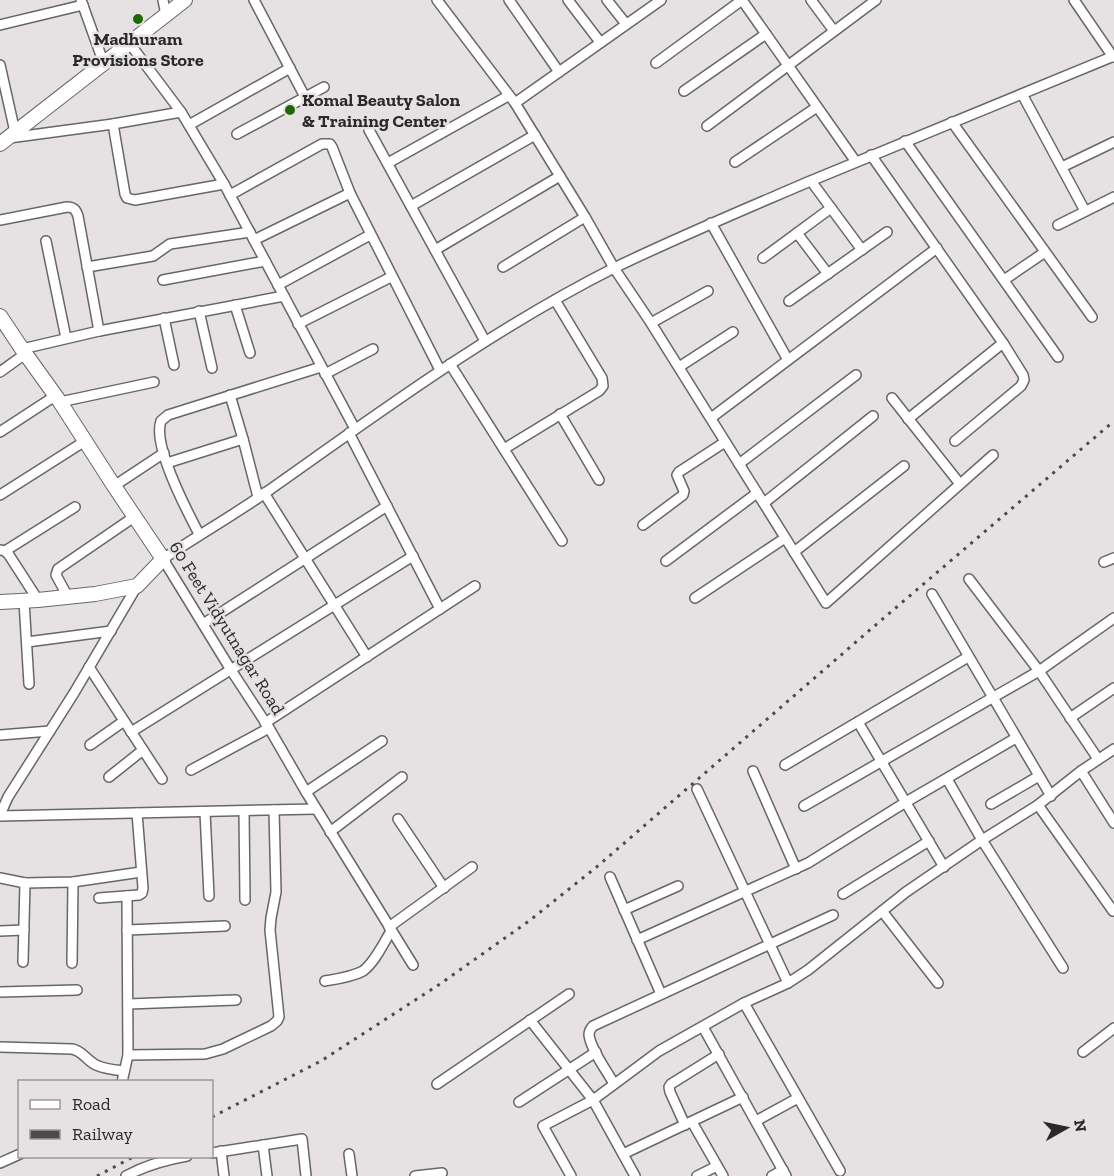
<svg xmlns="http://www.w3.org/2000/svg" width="1114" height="1176" viewBox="0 0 1114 1176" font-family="'Zilla Slab',serif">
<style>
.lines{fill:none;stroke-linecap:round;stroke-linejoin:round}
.street-casing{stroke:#696667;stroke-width:12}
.secondary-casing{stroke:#696667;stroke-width:16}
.street{stroke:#fff;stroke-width:9}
.secondary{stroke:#fff;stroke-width:14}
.rail{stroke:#4c4a4b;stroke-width:3;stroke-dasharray:3 6;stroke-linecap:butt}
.poi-dot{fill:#1e6803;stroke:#e6e2e4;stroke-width:2}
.labels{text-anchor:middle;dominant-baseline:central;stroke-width:5;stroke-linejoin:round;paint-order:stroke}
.poi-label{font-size:18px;font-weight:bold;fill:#2a2929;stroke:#e6e2e4}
.street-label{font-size:18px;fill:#2a2929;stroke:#e6e2e4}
</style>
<rect width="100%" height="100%" fill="#e6e2e4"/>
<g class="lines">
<defs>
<g id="street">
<polyline points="81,0 104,64"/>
<polyline points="163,0 166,15"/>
<polyline points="254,0 305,97"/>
<polyline points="437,0 515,103 585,217 614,268 651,323 826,603 993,455"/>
<polyline points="509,0 559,72"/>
<polyline points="568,0 600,42"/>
<polyline points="607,0 626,24"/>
<polyline points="742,0 856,162"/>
<polyline points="811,0 834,31"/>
<polyline points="1074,0 1113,57"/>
<polyline points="0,25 83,5"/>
<polyline points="130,44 181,112 224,184 355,429"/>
<polyline points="656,63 742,0"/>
<polyline points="0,65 15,132"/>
<polyline points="684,91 766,34"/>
<polyline points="1022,94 1085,211"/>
<polyline points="515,103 661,0"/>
<polyline points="952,122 1092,317"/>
<polyline points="113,124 125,194 127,198 135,200 224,184"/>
<polyline points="189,125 290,68"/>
<polyline points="707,126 876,0"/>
<polyline points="369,130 485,341"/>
<polyline points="237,134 324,87"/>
<polyline points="9,138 113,124 181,112"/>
<polyline points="905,141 1058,357"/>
<polyline points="871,155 1003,343 1023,375 1024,380 1021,386 955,441"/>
<polyline points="735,162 817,107"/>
<polyline points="388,163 508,96"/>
<polyline points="1062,167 1114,142"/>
<polyline points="811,181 862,250"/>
<polyline points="230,195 322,144 330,144 332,147 350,193 440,370"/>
<polyline points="411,206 535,135"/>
<path d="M 0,220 L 67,207 C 74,207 76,210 78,216 L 99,331"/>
<polyline points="711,223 788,360"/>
<polyline points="1058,225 1114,197"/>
<polyline points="797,233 828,274"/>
<polyline points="254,240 350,193"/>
<polyline points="46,241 66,338"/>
<polyline points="435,250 560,176"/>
<polyline points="763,258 831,208"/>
<polyline points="87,267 153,256 170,244 250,232"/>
<polyline points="503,267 585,217"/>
<polyline points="163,280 265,261"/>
<polyline points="1004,280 1045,252"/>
<polyline points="278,285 370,235"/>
<polyline points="789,301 887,232"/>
<polyline points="235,305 250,353"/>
<polyline points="199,311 212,368"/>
<polyline points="164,318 174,365"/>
<polyline points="651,323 708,291"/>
<polyline points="298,324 391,277"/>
<polyline points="22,349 99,331 284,296"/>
<polyline points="450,364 562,541"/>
<polyline points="679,367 733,332"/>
<polyline points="0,372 25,354"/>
<polyline points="325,374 373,349"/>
<polyline points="230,395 243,439 258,497"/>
<polyline points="892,398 960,484"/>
<polyline points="60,402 154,382"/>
<polyline points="560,414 599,480"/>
<polyline points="711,418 937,248"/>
<polyline points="908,419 1003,343"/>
<polyline points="0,432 55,396"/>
<polyline points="349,433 440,609"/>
<polyline points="504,449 599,391 603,386 602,378 555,300"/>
<polyline points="167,463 243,439"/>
<polyline points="739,464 856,375"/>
<polyline points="114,486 164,453"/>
<polyline points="264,493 367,657"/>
<polyline points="0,495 85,441"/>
<polyline points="764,503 873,416"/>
<polyline points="643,525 683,495 684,491 677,475 679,472 725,442"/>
<path d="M 199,534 C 187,511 152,445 161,421 L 168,415 L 321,367"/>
<polyline points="1,550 5,551 9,555 38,600"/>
<polyline points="5,551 75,507"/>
<polyline points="794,552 904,466"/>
<polyline points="666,561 757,493"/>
<polyline points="1104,562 1114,558"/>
<polyline points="932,594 1051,796"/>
<polyline points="68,597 56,575 58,569 134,517"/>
<polyline points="695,598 785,538"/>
<polyline points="24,601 29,684"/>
<polyline points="203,624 387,506"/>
<polyline points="27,642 111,631"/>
<polyline points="89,667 162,779"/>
<polyline points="1070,718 1114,688"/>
<polyline points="858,722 944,867"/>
<polyline points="265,723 475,586"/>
<polyline points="131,732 413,556"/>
<polyline points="0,735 50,731"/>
<polyline points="90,745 124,721"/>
<polyline points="1098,759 1039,671 1114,618"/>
<polyline points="785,765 968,657"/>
<polyline points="191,770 269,728"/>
<polyline points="753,771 796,869"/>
<polyline points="1081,771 1114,823"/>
<polyline points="109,777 143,750"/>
<polyline points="947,779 982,840 1063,968"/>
<polyline points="697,789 788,983"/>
<polyline points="306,792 382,741"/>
<polyline points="991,804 1039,776"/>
<polyline points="1038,805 1113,911"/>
<polyline points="804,806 1039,671 969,579"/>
<polyline points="244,811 245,900"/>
<polyline points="205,812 209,896"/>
<polyline points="0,815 8,797 74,693 137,586"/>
<polyline points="0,816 316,809"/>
<polyline points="398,819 444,888"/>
<polyline points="330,832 402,777"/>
<polyline points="610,877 661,994"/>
<polyline points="0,878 25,883 73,882 141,872"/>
<polyline points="843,894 929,841"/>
<polyline points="99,898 139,895 142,893 143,888 137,813"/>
<polyline points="624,910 678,886"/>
<polyline points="882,911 938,983"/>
<polyline points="389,927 472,867"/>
<polyline points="127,930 225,926"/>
<polyline points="0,931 24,930"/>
<polyline points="637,940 808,863 906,802 1016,738"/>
<polyline points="23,962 25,883"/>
<polyline points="72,963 73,882"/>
<path d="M 413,965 L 306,792 L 269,728 L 231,670 L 163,559 C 197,536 234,515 268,491 C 380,412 491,330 614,268 C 678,237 743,210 808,182 C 910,140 1012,98 1114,56"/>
<path d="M 325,981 C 337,979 352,977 363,971 C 375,962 383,944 391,931"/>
<polyline points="0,992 77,990"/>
<polyline points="744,1003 840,1171"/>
<polyline points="128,1004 236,1000"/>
<polyline points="530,1020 593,1100 543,1126 571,1176"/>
<polyline points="703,1027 786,1176"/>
<path d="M 0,1047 L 72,1049 C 83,1051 86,1060 96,1065 C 104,1069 115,1070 124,1071"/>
<polyline points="1083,1052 1114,1028"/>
<polyline points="128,1055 205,1054 223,1049 271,1026 277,1021 279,1017 270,930 271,918 276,892 274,810"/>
<polyline points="122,1082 128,1055 127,896"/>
<polyline points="437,1084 569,994"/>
<path d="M 614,1084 C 607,1071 591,1050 589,1035 C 589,1030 590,1030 593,1026 L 833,915"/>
<polyline points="519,1102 596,1052"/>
<polyline points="756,1121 798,1098"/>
<polyline points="692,1122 723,1176"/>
<polyline points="685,1125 670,1092 669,1087 671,1084 719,1054"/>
<polyline points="263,1145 267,1176"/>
<polyline points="221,1151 224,1176"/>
<polyline points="212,1153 302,1139 306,1176"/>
<polyline points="349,1154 352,1176"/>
<polyline points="623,1154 743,1097"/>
<polyline points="0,1163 20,1154"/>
<path d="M 126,1176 C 146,1165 164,1160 187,1156"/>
<polyline points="415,1176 442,1173"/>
<polyline points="635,1176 593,1100 659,1051 744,1003 788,983 808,970 906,892 982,840 1038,805 1081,771 1114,749"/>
<polyline points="697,1176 717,1166"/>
<polyline points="772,1176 783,1170"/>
</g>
<g id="secondary">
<polyline points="0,144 185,0"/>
<polyline points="0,316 22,349 60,402 114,486 163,559 137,586 95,594 38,600 0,602"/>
</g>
</defs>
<use href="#street" class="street-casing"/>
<use href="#secondary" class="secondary-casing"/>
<use href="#street" class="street"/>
<use href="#secondary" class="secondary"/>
<g class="rail">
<polyline points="212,1117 321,1061 440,984 529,921 599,865 871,629 1114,421"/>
<polyline points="97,1176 135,1156"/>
</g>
</g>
<g class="poi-dot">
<circle cx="138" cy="19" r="6"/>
<circle cx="290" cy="110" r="6"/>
</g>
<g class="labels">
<g class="poi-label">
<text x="138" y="39">Madhuram<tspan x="138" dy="21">Provisions Store</tspan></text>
<text x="302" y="100" text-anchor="start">Komal Beauty Salon<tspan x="302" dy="21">&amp; Training Center</tspan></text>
</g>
<g class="street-label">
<text transform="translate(227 628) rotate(58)">60 Feet Vidyutnagar Road</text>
</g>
</g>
<rect x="18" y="1080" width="195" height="78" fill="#e6e2e4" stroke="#9b9899" stroke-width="1.5"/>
<rect x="30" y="1100" width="30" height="9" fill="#ffffff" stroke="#9b9899" stroke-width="1.5"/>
<text x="72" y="1110" font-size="18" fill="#2a2929">Road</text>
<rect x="30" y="1130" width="30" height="9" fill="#4c4a4b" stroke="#9b9899" stroke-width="1.5"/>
<text x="72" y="1140" font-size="18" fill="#2a2929">Railway</text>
<g transform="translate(1066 1128) rotate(81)" stroke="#e6e2e4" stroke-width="4.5" paint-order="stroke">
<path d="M0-4.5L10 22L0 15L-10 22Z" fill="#2a2929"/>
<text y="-9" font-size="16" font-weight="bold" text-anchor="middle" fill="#2a2929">N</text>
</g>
</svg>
